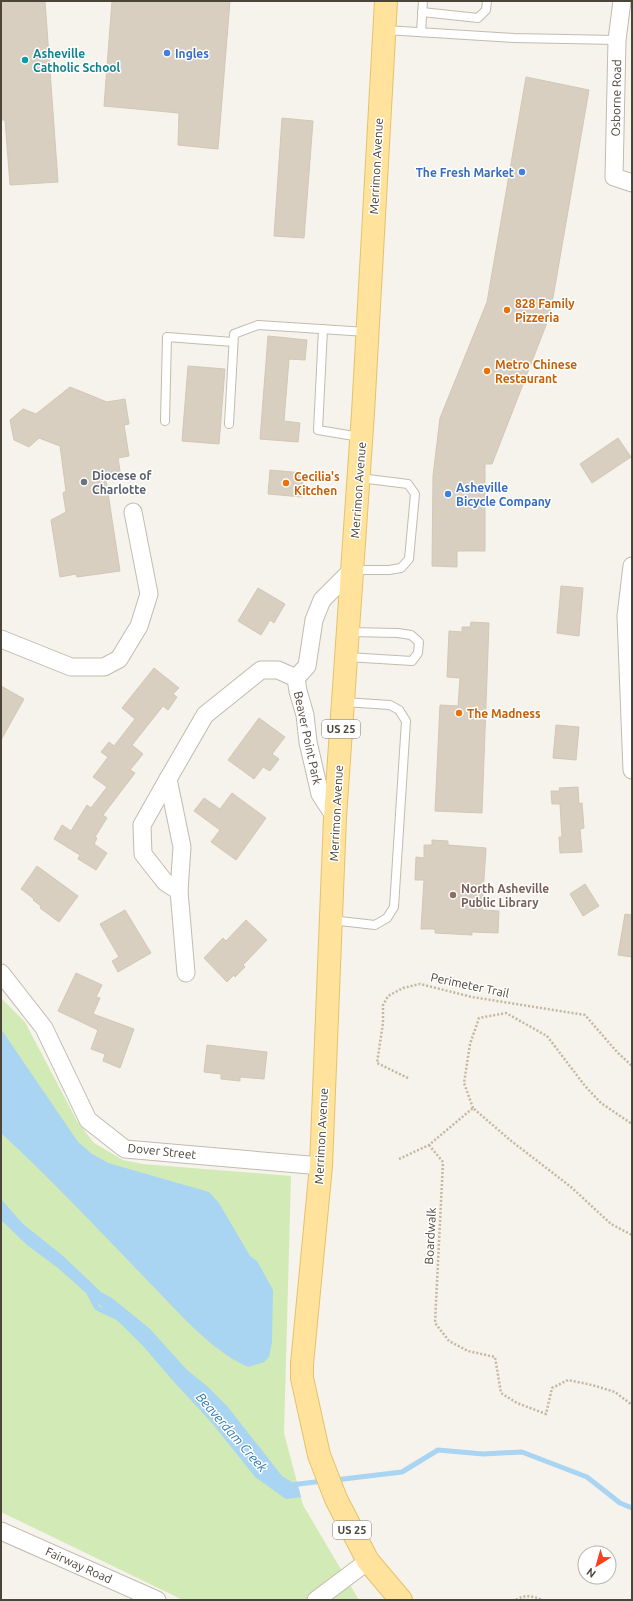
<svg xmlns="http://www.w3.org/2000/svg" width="633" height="1601" viewBox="0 0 633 1601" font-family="Ubuntu,sans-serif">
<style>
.green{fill:#d2eab5}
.water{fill:#a9d4f2}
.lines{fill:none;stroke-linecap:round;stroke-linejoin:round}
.stream{stroke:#a9d4f2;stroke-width:5}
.building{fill:#d8cfc1;stroke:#d3c7b4}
.lane-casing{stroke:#c2bbae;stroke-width:10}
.street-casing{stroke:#c2bbae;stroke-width:19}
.primary-casing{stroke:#e6c16a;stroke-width:24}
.path{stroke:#c4b79f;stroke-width:2.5;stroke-dasharray:2 2;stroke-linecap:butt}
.lane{stroke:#fff;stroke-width:8}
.street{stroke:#fff;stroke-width:17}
.primary{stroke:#ffe39c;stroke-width:22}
.shop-dot{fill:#3f7fe0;stroke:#fff;stroke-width:1.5}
.culture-dot{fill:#0f9aa8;stroke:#fff;stroke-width:1.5}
.food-dot{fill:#e8710a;stroke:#fff;stroke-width:1.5}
.worship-dot{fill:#6b7280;stroke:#fff;stroke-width:1.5}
.education-dot{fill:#8d6e63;stroke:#fff;stroke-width:1.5}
.labels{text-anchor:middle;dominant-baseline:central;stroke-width:3;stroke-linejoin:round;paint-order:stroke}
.shield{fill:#fff;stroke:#817c74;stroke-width:1}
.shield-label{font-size:11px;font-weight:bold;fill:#4b4439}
.culture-label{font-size:12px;font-weight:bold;fill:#0d838f;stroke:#fff;text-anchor:start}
.shop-label{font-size:12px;font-weight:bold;fill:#366cbe;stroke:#fff;text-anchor:start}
.street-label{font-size:12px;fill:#4b4439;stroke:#fff}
.food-label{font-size:12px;font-weight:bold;fill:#c56008;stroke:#fff;text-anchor:start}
.worship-label{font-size:12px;font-weight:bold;fill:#5b616d;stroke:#fff;text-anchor:start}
.education-label{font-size:12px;font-weight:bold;fill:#785e54;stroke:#fff;text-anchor:start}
.water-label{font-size:13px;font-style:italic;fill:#2e7ab2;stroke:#fff}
</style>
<rect width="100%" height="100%" fill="#f6f3ec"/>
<polygon class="green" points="1,998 25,1022 77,1121 94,1143 123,1160 143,1164 291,1176 284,1433 303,1505 359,1600 183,1600 1,1512"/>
<g class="water">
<path d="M 1,1029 L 78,1142 L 92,1154 L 108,1163 L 209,1192 L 219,1203 L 250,1256 L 257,1261 L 273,1290 L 272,1342 L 269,1357 L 264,1362 L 248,1367 C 208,1349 176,1309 145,1278 C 98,1229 51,1179 1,1133 Z"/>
<polygon points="1,1199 23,1224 62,1255 101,1292 112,1298 150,1329 187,1370 207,1386 227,1406 282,1476 292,1482 297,1482 301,1497 286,1499 255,1477 212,1423 174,1382 143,1346 122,1325 58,1268 27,1245 1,1220"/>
</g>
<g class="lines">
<g class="stream">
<polyline points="89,1293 97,1308 114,1316"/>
<polyline points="335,1480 402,1472 438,1450 483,1454 522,1452 587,1477 620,1503 632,1508"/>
<polyline points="291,1485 323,1481"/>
</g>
</g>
<g class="building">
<polygon points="1,1 45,1 58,182 10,185 5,120 1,120"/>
<polygon points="112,1 230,1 218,149 178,145 179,113 104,106"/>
<polygon points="526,77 589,90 550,315 492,464 485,464 485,551 457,551 457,567 432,566 433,476 440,418 487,302"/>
<polygon points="282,118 313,121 304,238 274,236"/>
<polygon points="268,336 307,340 305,360 289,359 284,421 300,423 298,442 260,439"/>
<polygon points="188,366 225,369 219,444 182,441"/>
<polygon points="70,387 107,402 125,399 129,424 124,425 129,456 118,458 121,477 106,480 120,571 77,577 76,574 60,577 51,520 66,512 63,493 66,491 60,446 39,438 29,447 14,440 10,420 23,409 36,414"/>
<polygon points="618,438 631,457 592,483 580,464"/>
<polygon points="270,470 303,473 302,497 268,494"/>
<polygon points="561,586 583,588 579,636 557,633"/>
<polygon points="258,588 285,604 274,623 270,620 261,635 238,621"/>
<polygon points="471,622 489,623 482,813 435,811 440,705 458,706 460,678 447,677 449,631 462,632 462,627 470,627"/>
<polygon points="154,668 179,688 173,694 177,697 168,710 163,706 132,745 143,754 130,770 135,773 103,815 107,818 95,837 97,838 94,844 107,853 96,870 78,859 80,855 54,839 62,825 71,831 87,805 91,808 107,787 93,777 108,757 101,752 109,742 114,746 135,719 122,708"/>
<polygon points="1,686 24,699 1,740"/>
<polygon points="259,718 285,737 272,754 279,759 270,771 263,767 254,779 228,760"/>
<polygon points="556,725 579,727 576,760 553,758"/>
<polygon points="578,787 579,804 582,803 584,828 580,829 582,852 560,853 559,837 562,837 560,804 552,804 551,791 560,791 559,788"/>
<polygon points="232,793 266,818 236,860 211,842 220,830 194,811 204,798 220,809"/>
<polygon points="432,840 448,841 448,845 486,848 482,910 499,911 498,933 472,932 472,935 435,933 435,929 421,929 424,880 415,880 416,857 424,858 424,845 432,845"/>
<polygon points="37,866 78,896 59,922 40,908 41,906 33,900 34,899 21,889"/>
<polygon points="585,884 599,906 583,916 570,894"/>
<polygon points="125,910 151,953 118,972 112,961 119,957 100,924"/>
<polygon points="625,914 632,915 632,957 618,955"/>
<polygon points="246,920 267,940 243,965 245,967 235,977 234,975 227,982 204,958 223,938 226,941"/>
<polygon points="76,973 102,985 96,997 100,998 93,1014 134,1029 120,1068 103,1061 105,1054 91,1049 98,1030 58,1011"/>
<polygon points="207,1045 267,1052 264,1079 240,1077 240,1081 221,1079 221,1074 204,1072"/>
</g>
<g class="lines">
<defs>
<g id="lane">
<polyline points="422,12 478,18 486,10 487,1"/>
<polyline points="385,30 514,38 617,40"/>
<polyline points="421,32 423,1"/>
<polyline points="323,329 318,430 360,437"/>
<polyline points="165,421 167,337 233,342"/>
<polyline points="229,424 234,334 258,325 367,332"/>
<polyline points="353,570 389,570 401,568 409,559 415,494 408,484 360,478"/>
<polyline points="347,657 412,661 418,653 419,642 411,635 398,633 349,632"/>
<polyline points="331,920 375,925 387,918 394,907 406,721 399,710 390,705 344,702"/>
</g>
<g id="street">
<polyline points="622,1 617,40 614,177 632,183"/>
<polyline points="632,566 626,616 632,770"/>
<polyline points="1,639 71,667 104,667 119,659 139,626 149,594 133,512"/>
<polyline points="296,678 307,666 314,620 322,600 352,570"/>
<polyline points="168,779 182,847 179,891"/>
<polyline points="1,973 44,1028 88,1120 125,1149 321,1166"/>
<polyline points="186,973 179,891 165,882 143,854 142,825 168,779 205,715 261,670 278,670 296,678 298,691 305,715 308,742 320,794 335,817"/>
<polyline points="1,1531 157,1600"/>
<polyline points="316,1600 368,1561"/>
</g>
<polyline id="primary" points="386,1 363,413 335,817 321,1166 302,1364 302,1378 319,1455 336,1499 368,1561 401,1600"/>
</defs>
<use href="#lane" class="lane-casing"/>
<use href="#street" class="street-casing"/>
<use href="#primary" class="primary-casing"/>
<g class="path">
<polyline points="408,1078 377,1063 383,1023 383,1005 388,996 403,988 420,984 472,997 585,1015 617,1052 632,1066"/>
<polyline points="473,1108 464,1083 470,1044 479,1018 506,1013 547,1036 585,1086 601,1103 632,1124"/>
<polyline points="429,1145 443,1162 435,1323 449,1341 468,1351 495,1357 501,1393 517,1403 546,1414 552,1388 568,1380 592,1385 615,1392 632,1405"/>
<polyline points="399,1159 429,1145 473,1108 510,1140 571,1187 611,1224 632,1235"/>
<path d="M 516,1600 C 525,1594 533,1596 542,1600"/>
</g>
<use href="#lane" class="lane"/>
<use href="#street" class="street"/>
<use href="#primary" class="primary"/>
</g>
<g class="shop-dot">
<circle cx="167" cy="53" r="4"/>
<circle cx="522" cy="172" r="4"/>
<circle cx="448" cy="494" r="4"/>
</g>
<circle class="culture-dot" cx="25" cy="60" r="4"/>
<g class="food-dot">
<circle cx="507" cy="310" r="4"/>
<circle cx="487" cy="371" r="4"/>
<circle cx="286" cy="483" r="4"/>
<circle cx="459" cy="713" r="4"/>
</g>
<circle class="worship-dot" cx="84" cy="482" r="4"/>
<circle class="education-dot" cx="453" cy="895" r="4"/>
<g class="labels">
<g class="shield">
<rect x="322" y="720" width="38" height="18" rx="3"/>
<rect x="333" y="1521" width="38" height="18" rx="3"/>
</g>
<g class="shield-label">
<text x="341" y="729">US 25</text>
<text x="352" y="1530">US 25</text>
</g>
<g class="culture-label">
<text x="33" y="53">Asheville<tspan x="33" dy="14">Catholic School</tspan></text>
</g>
<g class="shop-label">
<text x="175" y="53">Ingles</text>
<text x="514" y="172" text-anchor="end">The Fresh Market</text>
<text x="456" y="487">Asheville<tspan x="456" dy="14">Bicycle Company</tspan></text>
</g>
<g class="street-label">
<text transform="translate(616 98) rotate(-89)">Osborne Road</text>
<text transform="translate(376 166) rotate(-87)">Merrimon Avenue</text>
<text transform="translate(358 490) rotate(-86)">Merrimon Avenue</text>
<text transform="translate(308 738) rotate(78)">Beaver Point Park</text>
<text transform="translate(336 813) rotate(-87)">Merrimon Avenue</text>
<text transform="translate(470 985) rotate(12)">Perimeter Trail</text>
<text transform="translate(321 1136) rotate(-87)">Merrimon Avenue</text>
<text transform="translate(162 1151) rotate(6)">Dover Street</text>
<text transform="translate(430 1236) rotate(-87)">Boardwalk</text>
<text transform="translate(79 1565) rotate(24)">Fairway Road</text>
</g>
<g class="food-label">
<text x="515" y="303">828 Family<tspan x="515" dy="14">Pizzeria</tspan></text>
<text x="495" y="364">Metro Chinese<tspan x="495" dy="14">Restaurant</tspan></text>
<text x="294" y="476">Cecilia's<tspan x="294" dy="14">Kitchen</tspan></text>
<text x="467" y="713">The Madness</text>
</g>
<g class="worship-label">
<text x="92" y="475">Diocese of<tspan x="92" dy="14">Charlotte</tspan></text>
</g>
<g class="education-label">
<text x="461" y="888">North Asheville<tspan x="461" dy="14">Public Library</tspan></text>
</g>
<g class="water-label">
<text transform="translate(232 1432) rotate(49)">Beaverdam Creek</text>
</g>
</g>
<rect width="633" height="1601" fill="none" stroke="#4b4439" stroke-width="4"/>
<g transform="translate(597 1565) rotate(217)"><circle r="19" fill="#ffffff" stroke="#b7b4b0"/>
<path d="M0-3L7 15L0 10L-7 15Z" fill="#fc3f1d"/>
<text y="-6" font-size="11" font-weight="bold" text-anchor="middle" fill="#4b4439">N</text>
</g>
</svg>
